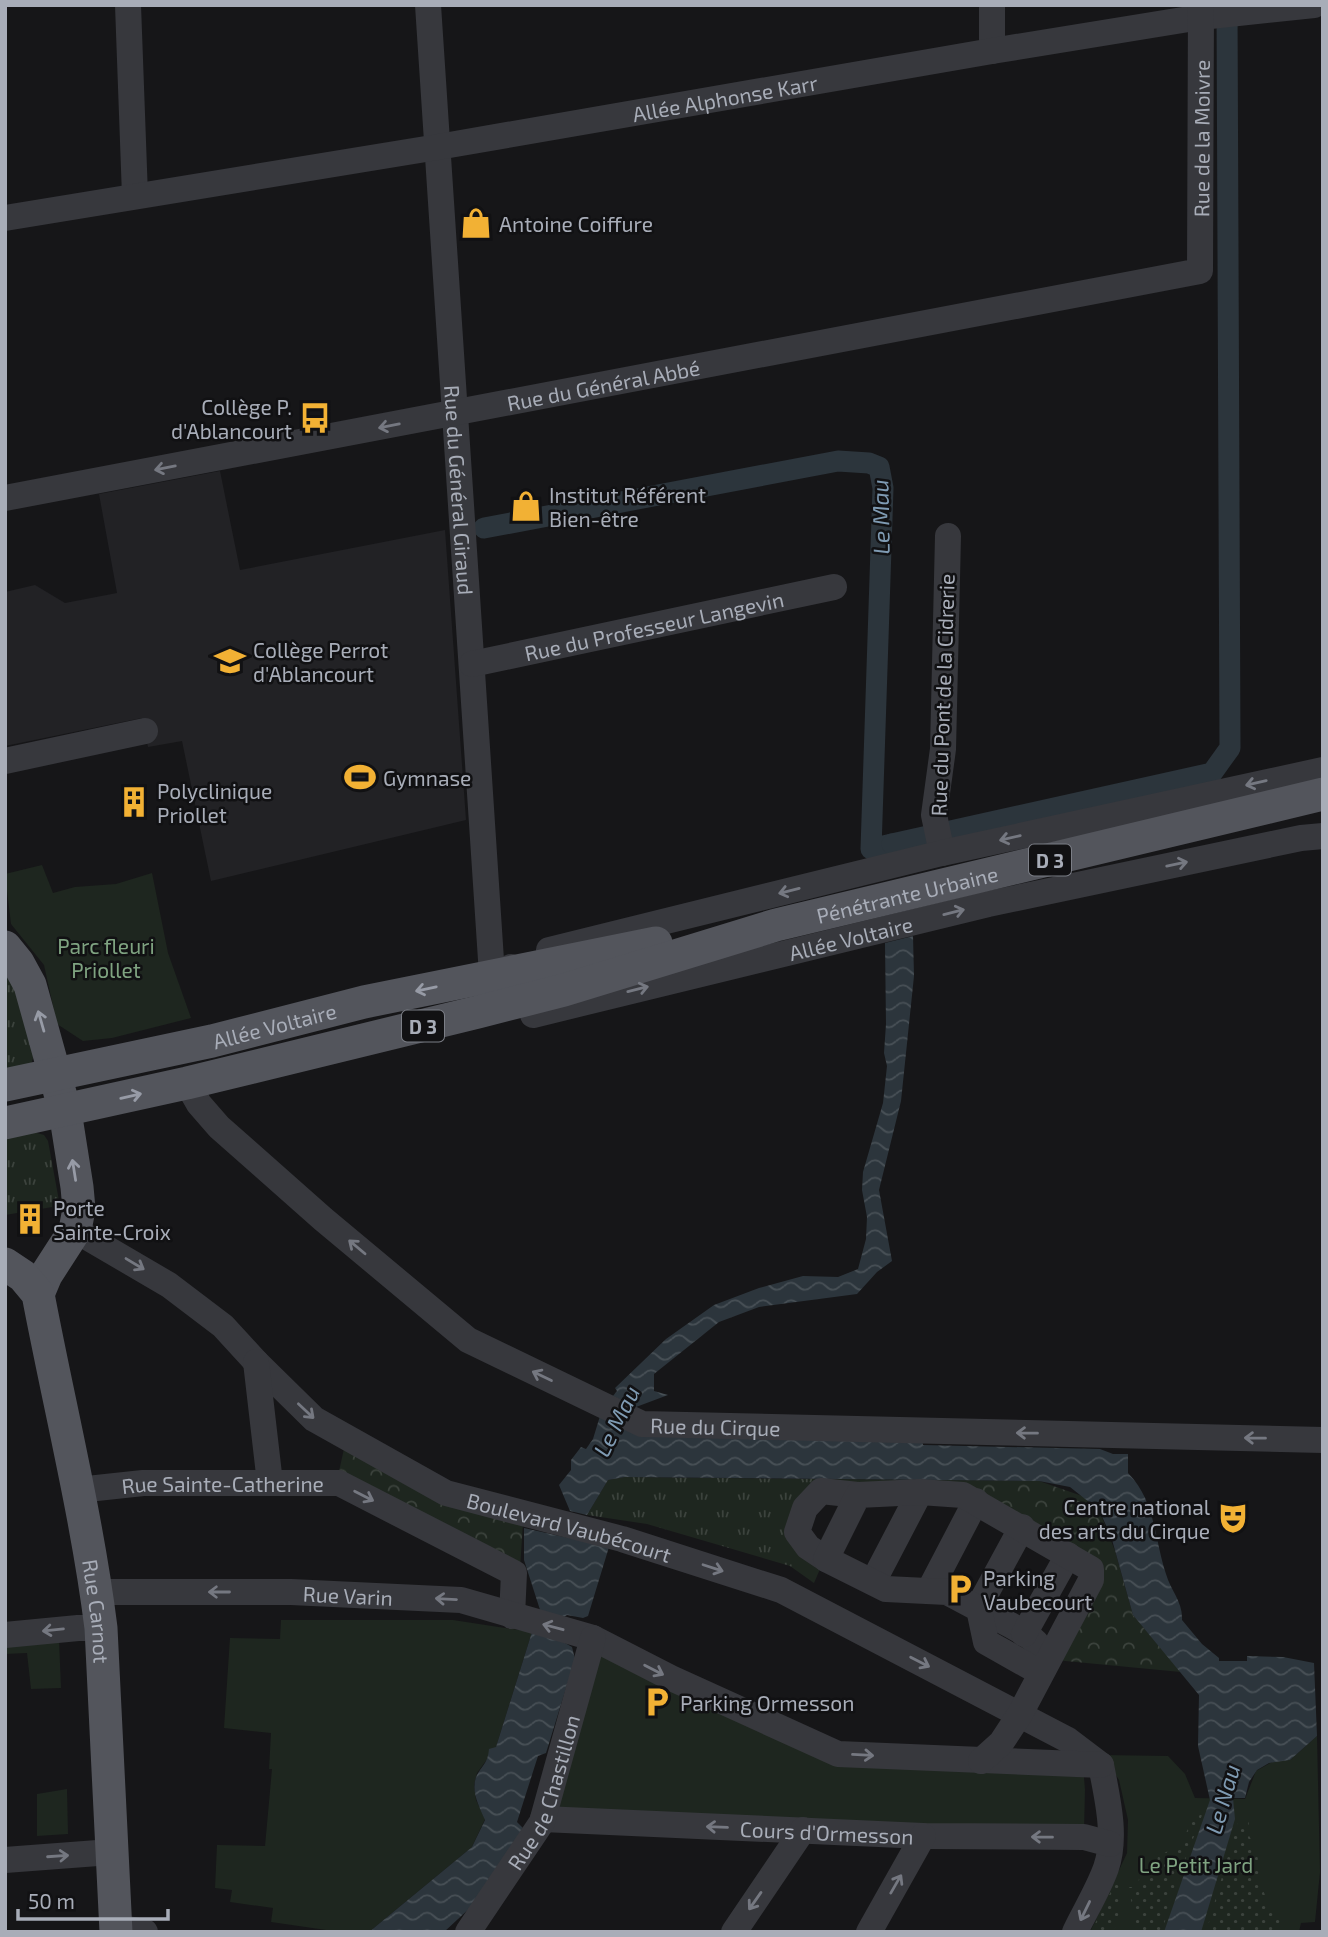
<svg xmlns="http://www.w3.org/2000/svg" width="1328" height="1937" viewBox="0 0 1328 1937" font-family="'Exo 2',sans-serif">
<style>
.built{fill:#222225}
.grass{fill:url(#grass-tufts)}
.forest{fill:url(#forest-crowns)}
.park{fill:#1e261f}
.garden{fill:url(#garden-dots)}
.water{fill:url(#water-waves)}
.lines{fill:none;stroke-linecap:round;stroke-linejoin:round}
.canal{stroke:#2c353c;stroke-width:21}
.minor{stroke:#37383d;stroke-width:26}
.major{stroke:#53555c;stroke-width:33}
.oneway{stroke:#757881}
.oneway2{stroke:#979ba6}
.labels{text-anchor:middle;dominant-baseline:central;stroke-width:5;stroke-linejoin:round;paint-order:stroke}
.shield{fill:#111113;stroke:#7b7e86;stroke-width:2}
.shield-label{font-size:19px;font-weight:bold;fill:#a8adb8}
.street-label{font-size:21px;fill:#a8adb8;stroke:#111113}
.poi-label{font-size:21px;fill:#a8adb8;stroke:#111113;text-anchor:start}
.park-label{font-size:21px;fill:#7fa381;stroke:#111113}
.water-label{font-size:23px;font-style:italic;fill:#7f9bb3;stroke:#111113}
</style>
<defs>
<pattern id="grass-tufts" width="24" height="20" patternUnits="userSpaceOnUse" patternTransform="scale(1.75)"><rect width="24" height="20" fill="#1e261f"/><path d="M3 7l-1-3M5 7V3M7 7l1-3M15 17l-1-3M17 17v-4M19 17l1-3" fill="none" stroke="#3c433d"/></pattern>
<pattern id="forest-crowns" width="20" height="18" patternUnits="userSpaceOnUse" patternTransform="scale(1.75)"><rect width="20" height="18" fill="#1e261f"/><path d="M2 6a3 3 0 1 1 6 0M12 15a3 3 0 1 1 6 0" fill="none" stroke="#3c433d"/></pattern>
<pattern id="garden-dots" width="8" height="8" patternUnits="userSpaceOnUse" patternTransform="scale(1.75)"><rect width="8" height="8" fill="#1e261f"/><path d="M2 2h.1M6 6h.1" fill="none" stroke="#3c433d" stroke-width="1.8" stroke-linecap="round"/></pattern>
<pattern id="water-waves" width="16" height="10" patternUnits="userSpaceOnUse" patternTransform="scale(1.75)"><rect width="16" height="10" fill="#2c353c"/><path d="M0 5q4-4 8 0t8 0" fill="none" stroke="#485056"/></pattern>
</defs>
<rect width="100%" height="100%" fill="#161618"/>
<polygon class="built" points="220,471 240,570 445,530 466,820 211,881 182,741 148,747 142,718 5,746 5,592 35,585 65,603 117,593 99,494"/>
<g class="grass">
<polygon points="5,971 13,977 34,1055 31,1064 5,1072"/>
<polygon points="33,1132 44,1135 48,1141 59,1201 55,1220 52,1207 5,1215 5,1139"/>
<polygon points="625,1477 817,1479 801,1509 823,1562 814,1583 790,1566 746,1553 647,1524 587,1515 608,1480"/>
</g>
<g class="forest">
<polygon points="344,1449 523,1522 520,1569 338,1476"/>
<polygon points="817,1479 1039,1481 1085,1497 1099,1510 1115,1551 1133,1615 1181,1672 1055,1660 1103,1571 992,1505"/>
</g>
<g class="park">
<polygon points="42,865 53,893 75,887 116,884 152,873 168,953 191,1018 112,1038 83,1041 57,1024 44,965 11,924 5,874"/>
<polygon points="281,1620 453,1620 532,1632 496,1747 477,1773 474,1785 476,1800 485,1819 472,1847 369,1932 340,1932 271,1922 273,1908 230,1902 232,1890 215,1888 217,1845 265,1846 272,1769 269,1769 271,1733 224,1728 230,1638 280,1639"/>
<polygon points="59,1639 61,1688 31,1689 27,1653 5,1654 5,1642"/>
<polygon points="600,1649 838,1754 1083,1765 1085,1790 1084,1832 561,1810 557,1803"/>
<polygon points="1317,1736 1320,1872 1315,1922 1301,1923 1299,1932 1090,1932 1127,1853 1128,1820 1119,1780 1103,1755 1168,1756 1185,1774 1195,1798 1245,1799 1256,1771 1272,1762 1290,1760"/>
<polygon points="67,1789 68,1834 37,1836 37,1794"/>
</g>
<g class="garden">
<path d="M 1193,1815 L 1202,1815 L 1173,1892 L 1162,1932 L 1135,1932 L 1135,1917 L 1128,1887 L 1138,1887 L 1139,1878 L 1155,1878 L 1158,1856 C 1181,1846 1185,1839 1193,1815 Z"/>
<polygon points="1239,1818 1249,1819 1248,1834 1257,1850 1260,1884 1272,1910 1285,1922 1284,1925 1272,1932 1206,1932"/>
<path d="M 1116,1881 C 1127,1896 1118,1916 1114,1932 L 1091,1932 Z"/>
</g>
<g class="water">
<polygon points="913,936 914,976 901,1101 879,1190 892,1261 877,1272 857,1294 759,1307 719,1322 654,1374 654,1391 668,1395 636,1407 613,1396 617,1391 615,1388 666,1339 714,1305 759,1288 803,1276 838,1277 858,1269 866,1239 867,1217 862,1190 863,1172 883,1103 887,1066 884,1053 886,1024 885,943"/>
<path d="M 600,1416 L 922,1440 L 923,1445 L 1100,1449 L 1113,1454 L 1128,1454 L 1128,1473 C 1156,1502 1154,1538 1166,1574 C 1171,1591 1183,1602 1182,1620 L 1202,1644 L 1219,1658 L 1219,1661 L 1247,1661 L 1247,1656 L 1283,1657 L 1314,1663 L 1317,1736 L 1290,1760 L 1269,1763 L 1257,1770 L 1249,1782 L 1245,1798 L 1233,1798 L 1235,1819 L 1201,1932 L 1164,1932 L 1210,1800 L 1198,1746 L 1199,1695 L 1133,1615 L 1111,1536 L 1099,1510 L 1070,1487 L 1039,1481 L 625,1477 L 608,1480 L 587,1515 L 570,1511 L 559,1485 L 571,1470 L 571,1460 L 581,1447 L 586,1449 L 593,1439 Z"/>
<polygon points="524,1528 609,1547 588,1616 583,1618 567,1615 559,1620 542,1616 524,1560"/>
<path d="M 532,1632 L 558,1639 L 572,1647 L 575,1659 L 546,1753 L 538,1756 L 517,1822 L 523,1828 L 472,1906 L 444,1932 L 369,1932 L 472,1847 L 485,1820 C 478,1804 468,1786 480,1770 C 486,1762 488,1759 489,1749 L 496,1747 Z"/>
</g>
<g class="lines">
<g class="canal">
<polyline points="484,528 838,461 869,463 879,467 883,488 871,849 892,844 893,858"/>
<polyline points="892,844 1212,773 1230,748 1227,5"/>
</g>
<g class="minor">
<polyline points="128,5 135,196"/>
<path id="s1" d="M 428,5 L 492,975 L 511,967"/>
<polyline points="992,51 992,5"/>
<path id="s2" d="M 5,218 L 438,147 L 992,51 L 1201,17 L 1314,5"/>
<path id="s3" d="M 5,498 L 1200,271 L 1201,5"/>
<path id="s4" d="M 472,664 L 834,587"/>
<polyline points="5,761 145,731"/>
<polyline points="942,853 934,815 943,749 948,536"/>
<polyline points="549,950 942,853 1323,770"/>
<path id="s5" d="M 533,1015 L 988,904 L 1301,838 L 1323,836"/>
<path id="s6" d="M 187,1083 L 199,1104 L 219,1127 L 323,1219 L 468,1340 L 642,1424 L 1323,1440"/>
<path id="s7" d="M 75,1230 L 169,1285 L 223,1326 L 256,1362 L 314,1419 L 446,1493 L 622,1539 L 781,1590 L 1068,1740 L 1101,1765 C 1107,1797 1117,1836 1106,1868 C 1098,1890 1085,1911 1075,1932"/>
<polyline points="256,1362 270,1483"/>
<path id="s8" d="M 78,1490 L 143,1483 L 339,1483 L 514,1573 L 512,1616"/>
<polyline points="826,1559 808,1547 797,1532 805,1508 821,1491 858,1495"/>
<polyline points="873,1582 920,1492"/>
<polyline points="929,1591 976,1501"/>
<path id="s9" d="M 96,1592 L 291,1592 L 461,1600 L 593,1638 L 671,1678 L 838,1754 L 1101,1765"/>
<polyline points="978,1608 1022,1527"/>
<path d="M 979,1609 C 994,1617 1029,1632 1038,1645 C 1043,1653 1041,1664 1041,1673"/>
<polyline points="1024,1634 1068,1555"/>
<polyline points="5,1635 78,1628 101,1628"/>
<polyline points="981,1761 1001,1743 1020,1714 1091,1580 1091,1569 963,1495 920,1492 858,1495 826,1559 886,1589 947,1592 979,1609 986,1642 1041,1673"/>
<path id="s10" d="M 543,1819 L 923,1836 L 1084,1837 L 1110,1844"/>
<polyline points="5,1860 111,1852"/>
<polyline points="116,1927 145,1932"/>
<path id="s11" d="M 468,1932 L 542,1822 L 593,1638"/>
<polyline points="734,1932 803,1830"/>
<polyline points="869,1932 923,1836"/>
</g>
<g class="major">
<polyline points="5,947 18,963 30,985 65,1111 77,1187 79,1209 75,1230 46,1275 38,1294"/>
<path id="s12" d="M 5,1085 L 212,1041 L 364,1002 L 656,943"/>
<path id="s13" d="M 5,1123 L 187,1083 L 478,1012 L 564,990 L 776,925 L 1323,794"/>
<path id="s14" d="M 5,1264 L 23,1276 L 38,1294 C 59,1405 87,1516 101,1628 L 116,1932"/>
</g>
</g>
<defs><path id="oneway-shaft" d="M-6 0H5M1.5-3L5.5 0L1.5 3" fill="none" stroke-width="1.6" stroke-linecap="round" stroke-linejoin="round" transform="scale(1.75)"/></defs>
<g class="oneway">
<use href="#oneway-shaft" transform="translate(389 426) rotate(169)"/>
<use href="#oneway-shaft" transform="translate(165 468) rotate(169)"/>
<use href="#oneway-shaft" transform="translate(1256 783) rotate(167)"/>
<use href="#oneway-shaft" transform="translate(1010 838) rotate(167)"/>
<use href="#oneway-shaft" transform="translate(1177 864) rotate(-12)"/>
<use href="#oneway-shaft" transform="translate(789 891) rotate(166)"/>
<use href="#oneway-shaft" transform="translate(954 912) rotate(-14)"/>
<use href="#oneway-shaft" transform="translate(638 989) rotate(-14)"/>
<use href="#oneway-shaft" transform="translate(357 1247) rotate(-140)"/>
<use href="#oneway-shaft" transform="translate(135 1264) rotate(31)"/>
<use href="#oneway-shaft" transform="translate(542 1376) rotate(-154)"/>
<use href="#oneway-shaft" transform="translate(306 1411) rotate(43)"/>
<use href="#oneway-shaft" transform="translate(1027 1433) rotate(-179)"/>
<use href="#oneway-shaft" transform="translate(1255 1438) rotate(-179)"/>
<use href="#oneway-shaft" transform="translate(364 1496) rotate(27)"/>
<use href="#oneway-shaft" transform="translate(713 1568) rotate(18)"/>
<use href="#oneway-shaft" transform="translate(219 1592) rotate(180)"/>
<use href="#oneway-shaft" transform="translate(446 1599) rotate(-177)"/>
<use href="#oneway-shaft" transform="translate(553 1627) rotate(-165)"/>
<use href="#oneway-shaft" transform="translate(53 1630) rotate(174)"/>
<use href="#oneway-shaft" transform="translate(920 1662) rotate(27)"/>
<use href="#oneway-shaft" transform="translate(654 1670) rotate(27)"/>
<use href="#oneway-shaft" transform="translate(863 1755) rotate(3)"/>
<use href="#oneway-shaft" transform="translate(717 1827) rotate(-178)"/>
<use href="#oneway-shaft" transform="translate(1042 1837) rotate(-179)"/>
<use href="#oneway-shaft" transform="translate(58 1856) rotate(-4)"/>
<use href="#oneway-shaft" transform="translate(896 1884) rotate(-60)"/>
<use href="#oneway-shaft" transform="translate(755 1901) rotate(125)"/>
<use href="#oneway-shaft" transform="translate(1085 1911) rotate(116)"/>
</g>
<g class="oneway2">
<use href="#oneway-shaft" transform="translate(426 989) rotate(168)"/>
<use href="#oneway-shaft" transform="translate(41 1021) rotate(-106)"/>
<use href="#oneway-shaft" transform="translate(131 1096) rotate(-13)"/>
<use href="#oneway-shaft" transform="translate(74 1170) rotate(-99)"/>
</g>
<defs>
<symbol id="shop-bare" viewBox="-9 -9 18 18"><path d="M-5-2.5h2.3a2.7 3.5 0 0 1 5.4 0H5L5.5 6h-11ZM-1.5-2.5h3a1.5 2.3 0 0 0-3 0Z" fill="#f2b134" stroke="#111113" stroke-width="2.5" paint-order="stroke"/></symbol>
<symbol id="bus-bare" viewBox="-9 -9 18 18"><path d="M-5-6H5V4H4V6H2V4H-2V6H-4V4H-5ZM-3.5-4V0h7V-4ZM-3.5 1.2v1.5H-2V1.2ZM2 1.2v1.5H3.5V1.2Z" fill="#f2b134" stroke="#111113" stroke-width="2.5" paint-order="stroke"/></symbol>
<symbol id="school-bare" viewBox="-9 -9 18 18"><path d="M0-5L7-2L0 1L-7-2ZM-4 1L0 2.5L4 1V4Q0 6-4 4Z" fill="#f2b134" stroke="#111113" stroke-width="2.5" paint-order="stroke"/></symbol>
<symbol id="stadium-bare" viewBox="-9 -9 18 18"><path d="M0-5a6.5 5 0 1 0 0 10a6.5 5 0 1 0 0-10ZM-3.5-1.8h7v3.6h-7Z" fill="#f2b134" stroke="#111113" stroke-width="2.5" paint-order="stroke"/></symbol>
<symbol id="building-bare" viewBox="-9 -9 18 18"><path d="M-4-6H4V6H1V3H-1V6H-4ZM-2.5-4.3h1.7v1.8h-1.7ZM.8-4.3h1.7v1.8H.8ZM-2.5-1h1.7V.8h-1.7ZM.8-1h1.7V.8H.8Z" fill="#f2b134" stroke="#111113" stroke-width="2.5" paint-order="stroke"/></symbol>
<symbol id="theatre-bare" viewBox="-9 -9 18 18"><path d="M-5-5.5Q0-4 5-5.5V0Q5 5 0 6Q-5 5-5 0ZM-3.3-2.5H-1v1.5H-3.3ZM1-2.5H3.3v1.5H1ZM-2.8 1Q0 5.5 2.8 1Z" fill="#f2b134" stroke="#111113" stroke-width="2.5" paint-order="stroke"/></symbol>
<symbol id="parking-bare" viewBox="-9 -9 18 18"><path d="M-3.5-5.5H1a3.5 3.5 0 0 1 0 7H-1V5.5H-3.5ZM-1-3.4V-.6H.8a1.4 1.4 0 0 0 0-2.8Z" fill="#f2b134" stroke="#111113" stroke-width="2.5" paint-order="stroke"/></symbol>
</defs>
<g fill-rule="evenodd">
<use href="#shop-bare" x="454" y="201" width="44" height="44"/>
<use href="#bus-bare" x="293" y="396" width="44" height="44"/>
<use href="#shop-bare" x="504" y="484" width="44" height="44"/>
<use href="#school-bare" x="208" y="639" width="44" height="44"/>
<use href="#stadium-bare" x="338" y="755" width="44" height="44"/>
<use href="#building-bare" x="112" y="780" width="44" height="44"/>
<use href="#building-bare" x="8" y="1197" width="44" height="44"/>
<use href="#theatre-bare" x="1211" y="1496" width="44" height="44"/>
<use href="#parking-bare" x="938" y="1567" width="44" height="44"/>
<use href="#parking-bare" x="635" y="1680" width="44" height="44"/>
</g>
<g class="labels">
<g class="shield">
<rect x="1029" y="844.5" width="42" height="31" rx="5"/>
<rect x="402" y="1010.5" width="42" height="31" rx="5"/>
</g>
<g class="shield-label">
<text x="1050" y="860">D 3</text>
<text x="423" y="1026">D 3</text>
</g>
<g class="street-label">
<text stroke="none"><textPath href="#s2" startOffset="730">Allée Alphonse Karr</textPath></text>
<text stroke="none"><textPath href="#s3" startOffset="1349">Rue de la Moivre</textPath></text>
<text stroke="none"><textPath href="#s3" startOffset="609">Rue du Général Abbé</textPath></text>
<text stroke="none"><textPath href="#s1" startOffset="486">Rue du Général Giraud</textPath></text>
<text stroke="none"><textPath href="#s4" startOffset="186">Rue du Professeur Langevin</textPath></text>
<text transform="translate(942 695) rotate(-88)">Rue du Pont de la Cidrerie</text>
<text stroke="none"><textPath href="#s13" startOffset="931">Pénétrante Urbaine</textPath></text>
<text stroke="none"><textPath href="#s5" startOffset="327">Allée Voltaire</textPath></text>
<text stroke="none"><textPath href="#s12" startOffset="276">Allée Voltaire</textPath></text>
<text stroke="none"><textPath href="#s6" startOffset="649">Rue du Cirque</textPath></text>
<text stroke="none"><textPath href="#s8" startOffset="145">Rue Sainte-Catherine</textPath></text>
<text stroke="none"><textPath href="#s7" startOffset="586">Boulevard Vaubécourt</textPath></text>
<text stroke="none"><textPath href="#s9" startOffset="252">Rue Varin</textPath></text>
<text stroke="none"><textPath href="#s14" startOffset="368">Rue Carnot</textPath></text>
<text stroke="none"><textPath href="#s11" startOffset="161">Rue de Chastillon</textPath></text>
<text stroke="none"><textPath href="#s10" startOffset="284">Cours d'Ormesson</textPath></text>
</g>
<g class="poi-label">
<text x="499" y="223">Antoine Coiffure</text>
<text x="292" y="406" text-anchor="end">Collège P.<tspan x="292" dy="24">d'Ablancourt</tspan></text>
<text x="549" y="494">Institut Référent<tspan x="549" dy="24">Bien-être</tspan></text>
<text x="253" y="649">Collège Perrot<tspan x="253" dy="24">d'Ablancourt</tspan></text>
<text x="383" y="777">Gymnase</text>
<text x="157" y="790">Polyclinique<tspan x="157" dy="24">Priollet</tspan></text>
<text x="53" y="1207">Porte<tspan x="53" dy="24">Sainte-Croix</tspan></text>
<text x="1210" y="1506" text-anchor="end">Centre national<tspan x="1210" dy="24">des arts du Cirque</tspan></text>
<text x="983" y="1577">Parking<tspan x="983" dy="24">Vaubecourt</tspan></text>
<text x="680" y="1702">Parking Ormesson</text>
</g>
<g class="park-label">
<text x="106" y="945">Parc fleuri<tspan x="106" dy="24">Priollet</tspan></text>
<text x="1196" y="1864">Le Petit Jard</text>
</g>
<g class="water-label">
<text transform="translate(880 517) rotate(-91)">Le Mau</text>
<text transform="translate(616 1421) rotate(-64)">Le Mau</text>
<text transform="translate(1222 1799) rotate(-74)">Le Nau</text>
</g>
</g>
<rect width="1328" height="1937" fill="none" stroke="#a8adb8" stroke-width="14"/>
<path d="M18 1909v10h150v-10" fill="none" stroke="#a8adb8" stroke-width="3.5"/>
<text x="28" y="1909" font-size="21" fill="#a8adb8" stroke="#111113" stroke-width="5" paint-order="stroke">50 m</text>
</svg>
